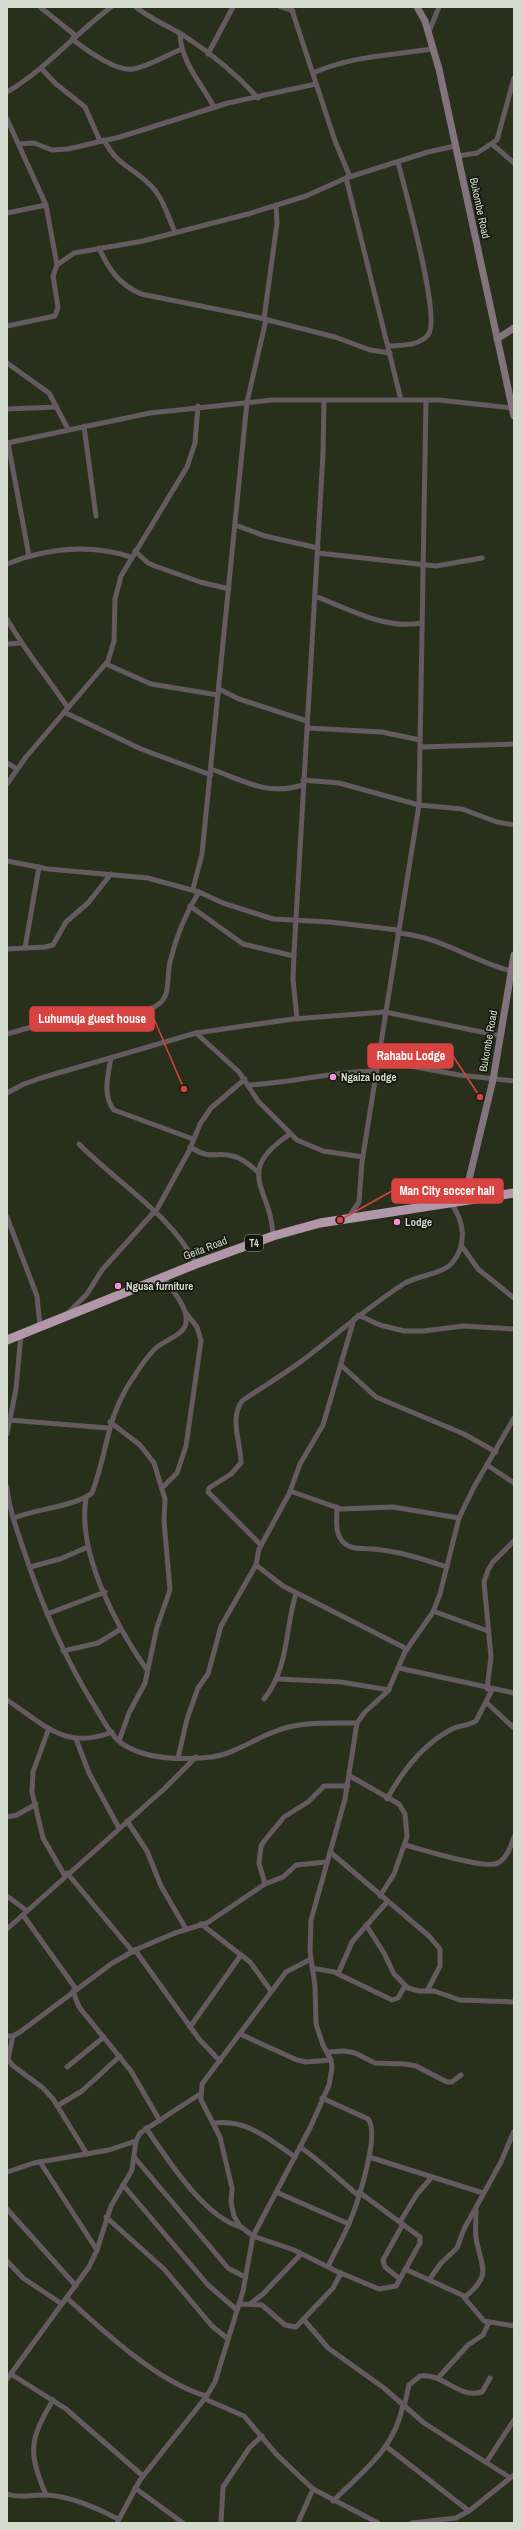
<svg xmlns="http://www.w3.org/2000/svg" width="521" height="2530" viewBox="0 0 521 2530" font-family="'Archivo Narrow',sans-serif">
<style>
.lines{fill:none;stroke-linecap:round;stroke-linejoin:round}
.street{stroke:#645a60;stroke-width:5}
.secondary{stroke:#83737d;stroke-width:7}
.highway{stroke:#b197a7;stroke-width:9}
.poi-dot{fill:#f491d4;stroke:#13170d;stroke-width:1.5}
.labels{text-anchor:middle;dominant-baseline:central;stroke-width:3.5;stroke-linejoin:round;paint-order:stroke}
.shield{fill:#13170d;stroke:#9aa093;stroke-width:1}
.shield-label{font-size:10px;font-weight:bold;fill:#d4dacd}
.street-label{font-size:11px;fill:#d4dacd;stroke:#13170d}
.poi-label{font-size:11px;font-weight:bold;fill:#d4dacd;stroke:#13170d;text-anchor:start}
.leader{fill:none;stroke:#d64341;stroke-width:1.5}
.callout-dot{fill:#d64341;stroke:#13170d;stroke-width:1.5}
.callout{fill:#d64341;stroke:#d64341;stroke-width:1.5}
.callout-label{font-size:12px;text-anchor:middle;font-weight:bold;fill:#fff}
</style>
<rect width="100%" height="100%" fill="#28301c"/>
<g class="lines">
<g class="street">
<polyline points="40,7 76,36"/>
<path d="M 136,7 C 151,20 170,26 186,37 C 212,54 237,75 258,98"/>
<polyline points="281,7 293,11"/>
<polyline points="291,7 335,141 350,177"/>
<path d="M 180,34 C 181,62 201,83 214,107"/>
<polyline points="428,34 439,7"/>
<path d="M 72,39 C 85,49 116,72 133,69 C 149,66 167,55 182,49"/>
<polyline points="208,54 233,7"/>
<polyline points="41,68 56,84 85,107 100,141"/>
<path d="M 313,73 C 351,56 392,55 433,49"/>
<path d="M 7,92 C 46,69 75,34 111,7"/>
<polyline points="7,119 46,205 57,265"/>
<path d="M 104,140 C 117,165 130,166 148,183 C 163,196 167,215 175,232"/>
<polyline points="19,144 34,143 52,150 68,149 120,137 228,103 316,84"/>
<polyline points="492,144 514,163"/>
<polyline points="458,156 477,153 497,140 514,78"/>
<polyline points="346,178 401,400"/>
<polyline points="7,213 46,205"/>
<path d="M 99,248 C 109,270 119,284 141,294 L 256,317 L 335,337 L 370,350 L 390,353"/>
<polyline points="264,319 277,223 276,205"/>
<polyline points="7,326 55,316 58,307 53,276 57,265 74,253 143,241 248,214 306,196 346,178 428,152 455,146"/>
<path d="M 388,346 C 401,345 419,346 428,335 C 442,319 404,187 398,162"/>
<polyline points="7,363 49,393 68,429"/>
<polyline points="7,409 57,407"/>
<polyline points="84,426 96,516"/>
<polyline points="7,443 150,413 272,400 439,400 512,408"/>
<polyline points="8,443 29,556"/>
<polyline points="235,525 265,536 318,548"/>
<polyline points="135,551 148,563 155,566 200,582 229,589"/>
<polyline points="318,553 436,566 482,558"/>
<path d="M 7,564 C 47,548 90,544 131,557"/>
<path d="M 315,596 C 349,609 385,630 422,623"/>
<path d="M 7,619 C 25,651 48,678 68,708"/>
<polyline points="7,644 21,643"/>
<polyline points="106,664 151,684 218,695"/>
<polyline points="219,689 239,699 307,721"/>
<polyline points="64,712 141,749 211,775"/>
<polyline points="307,728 382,732 420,740"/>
<polyline points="421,747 514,744"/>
<polyline points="7,763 17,769"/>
<path d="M 211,769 C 245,781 266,796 303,785"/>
<polyline points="303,780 339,783 419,805 462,809 497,822 514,825"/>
<polyline points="7,784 26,757 108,661 114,641 115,599 121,576 187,467 195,443 198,406"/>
<polyline points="7,861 48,869 148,878 199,892 223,903 273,919 330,922 398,930"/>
<polyline points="193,889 202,854 247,402 266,320"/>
<polyline points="190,906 243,944 294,956"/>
<path d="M 398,933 C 439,936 472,961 511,971"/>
<polyline points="25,948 39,867"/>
<polyline points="7,949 45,947 53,945 66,922 88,903 111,874"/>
<polyline points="297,1019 293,979 294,953 323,454 324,401"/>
<polyline points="196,1033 239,1072 258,1101 297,1140 323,1151 363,1157"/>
<path d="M 7,1034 L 35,1026 L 146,1011 C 151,1008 158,1006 162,1001 C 170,992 167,974 170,962 C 176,937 185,914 199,892"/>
<path d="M 111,1058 C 108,1075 102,1096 114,1110 L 193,1139"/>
<polyline points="379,1060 459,1075 514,1081"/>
<path d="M 249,1085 C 293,1083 333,1071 377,1071"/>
<polyline points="7,1093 24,1084 41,1078 196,1033 293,1019 385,1012 501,1036"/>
<path d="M 79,1144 C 117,1183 171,1214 196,1264"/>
<path d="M 190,1147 C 213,1161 214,1151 233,1156 C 243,1158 252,1167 259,1173"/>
<polyline points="155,1213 189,1151 200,1124 211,1108 245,1079"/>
<polyline points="7,1217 37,1296 40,1326"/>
<polyline points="348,1218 359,1202 362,1162 419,805 426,400"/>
<path d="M 273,1236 C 272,1188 232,1173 290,1134"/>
<polyline points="461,1245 478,1269 514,1298"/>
<polyline points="68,1313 87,1294 102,1270 154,1212"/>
<polyline points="358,1315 380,1325 404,1331 424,1331 463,1326 514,1329"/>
<polyline points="354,1319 323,1425 300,1464 289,1494 259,1549 256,1565 283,1586 407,1649"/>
<polyline points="342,1366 376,1397 464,1434 496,1452"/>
<polyline points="9,1420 108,1428"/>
<polyline points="110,1422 140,1445 154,1463 165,1499 164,1521 170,1590 157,1627 145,1683 129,1713 119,1741"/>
<polyline points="7,1434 16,1389 21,1334"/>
<polyline points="487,1465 514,1483"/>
<path d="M 7,1487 C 9,1509 17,1530 24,1551 C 42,1606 64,1657 95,1707 C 103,1719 111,1737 124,1745 C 149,1760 184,1760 212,1757 C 233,1754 251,1741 271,1733 C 298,1721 327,1723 357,1723"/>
<polyline points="162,1488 177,1473 186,1446 201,1341 197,1327 186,1313"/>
<polyline points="290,1491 341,1509 393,1507 459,1518"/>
<path d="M 86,1498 C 77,1553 116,1626 147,1670"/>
<path d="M 337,1507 C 337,1519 334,1534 344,1543 C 351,1550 363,1548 373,1549 C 398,1551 423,1559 447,1567"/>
<path d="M 14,1518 C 36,1509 76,1506 92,1493 C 107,1454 106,1421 129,1384 C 137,1372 146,1357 156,1348 C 165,1340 184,1335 186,1323 C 189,1308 171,1289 163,1277"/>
<path d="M 261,1545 L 208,1492 L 209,1488 L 231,1474 L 241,1463 C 241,1443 229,1419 242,1401 C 262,1387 283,1375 303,1360 C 337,1334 369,1306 405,1283 C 418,1276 444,1273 452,1263 C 468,1244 464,1220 450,1202"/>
<polyline points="30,1567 60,1559 88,1547"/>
<polyline points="433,1611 488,1631"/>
<polyline points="47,1614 105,1592"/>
<polyline points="63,1651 98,1643 121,1629"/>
<polyline points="399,1668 514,1693"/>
<polyline points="278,1679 341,1682 389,1690"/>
<polyline points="487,1689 491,1657 484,1582 488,1570 493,1562 514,1541"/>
<path d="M 264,1699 C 289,1668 285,1629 296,1593"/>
<path d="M 7,1700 C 44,1724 65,1751 112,1732"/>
<polyline points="487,1703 514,1728"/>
<polyline points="49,1728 33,1772 32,1792 43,1838 65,1876"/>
<polyline points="76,1739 89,1773 119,1828"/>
<polyline points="178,1758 187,1719 198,1688 208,1674 221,1626 256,1565"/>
<polyline points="350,1776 399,1804 405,1814 407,1837 394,1874 380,1896"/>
<path d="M 387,1799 C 403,1770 423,1744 452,1729 C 460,1725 468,1726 476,1721 L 492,1690"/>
<polyline points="7,1817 17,1815 36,1804"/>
<polyline points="127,1821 147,1851 161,1886 186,1929"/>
<path d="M 405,1845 C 421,1849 485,1870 498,1863 C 507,1858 511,1846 514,1837"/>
<polyline points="330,1852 429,1936 440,1949 440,1966 427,1991"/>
<polyline points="67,1873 133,1952"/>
<polyline points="265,1884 259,1863 261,1846 265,1840 284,1817 308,1802 324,1786 348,1786"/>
<polyline points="7,1896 27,1911"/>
<polyline points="23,1915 76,1989"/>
<polyline points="201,1924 250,1962 271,1991"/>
<polyline points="366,1925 384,1953 394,1974 408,1988 419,1991 434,1991 460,2000 514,2002"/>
<polyline points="7,1929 164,1789 196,1757"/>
<polyline points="135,1950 199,2039 220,2061"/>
<polyline points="311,1959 286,1972 202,2084 201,2100 220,2137 232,2188 231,2202 234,2216 240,2226 253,2236 294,2250 336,2271 379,2289 396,2286 420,2243 420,2237 359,2192"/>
<polyline points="312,1968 334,1972 392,2000 398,1998 405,1986"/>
<polyline points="338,1974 352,1942 387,1902"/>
<polyline points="73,1991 79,2007 131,2071 160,2121"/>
<polyline points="190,2027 241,1955"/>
<polyline points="240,2034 297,2060 306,2062 331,2060"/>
<polyline points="7,2036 13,2036 20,2032 111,1964 135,1950 175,1933 207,1923 265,1884 283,1877 296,1865 327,1862"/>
<polyline points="13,2036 8,2059 12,2065 43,2088 53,2099 87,2154"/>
<polyline points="327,2052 344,2051 355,2053 375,2063 405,2064 416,2066 447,2082 452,2082 461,2075"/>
<polyline points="67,2067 104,2037"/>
<path d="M 322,2098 L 368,2119 C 381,2134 356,2208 348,2226 C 342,2240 334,2253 328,2267"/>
<polyline points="57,2106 82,2091 120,2056"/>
<path d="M 214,2123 C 247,2119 269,2139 295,2157"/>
<path d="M 146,2128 C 168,2160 204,2217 241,2227"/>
<path d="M 300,2147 C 321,2161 338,2179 358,2195"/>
<polyline points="134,2157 228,2268 245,2277"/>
<polyline points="369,2157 483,2193"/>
<polyline points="40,2162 97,2250"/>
<polyline points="7,2172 34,2163 109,2150 136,2141"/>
<polyline points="123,2185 208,2285 237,2310"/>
<polyline points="276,2192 349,2224"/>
<polyline points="7,2209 76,2286"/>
<polyline points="106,2217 164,2269 212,2326 228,2339"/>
<polyline points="400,2222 417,2194 432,2177"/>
<polyline points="7,2261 23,2278 62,2304"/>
<polyline points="405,2269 462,2295 484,2321 514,2326"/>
<polyline points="400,2279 385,2267 383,2260 403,2224"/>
<polyline points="429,2280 441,2263 457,2248 464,2229 501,2162 514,2131"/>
<path d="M 465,2297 C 493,2274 481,2267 476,2238 C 475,2229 476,2219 476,2210"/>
<path d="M 67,2298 C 104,2332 158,2382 206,2396"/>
<polyline points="239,2304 262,2305 285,2325 296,2327 333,2288 341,2273"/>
<polyline points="250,2304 263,2294 301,2254"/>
<polyline points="304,2320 328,2348 384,2388 424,2423 509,2477"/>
<polyline points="11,2374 66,2409 143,2476"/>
<polyline points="438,2378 468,2345 483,2335 489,2322"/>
<polyline points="7,2379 89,2267 97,2250 111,2206 132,2170 136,2141 140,2133 200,2094"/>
<polyline points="205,2399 244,2416 277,2455 313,2489 378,2523"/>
<path d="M 404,2407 L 409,2385 L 420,2376 C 444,2373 458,2399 482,2392 L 490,2378"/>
<polyline points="387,2447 469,2511"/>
<polyline points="487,2461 514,2420"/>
<polyline points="135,2488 183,2523"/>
<path d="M 7,2494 C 20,2499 34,2494 47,2495 C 71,2496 97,2508 118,2519"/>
<path d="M 46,2495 C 28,2452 29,2440 53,2400"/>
<path d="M 333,2501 C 364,2470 394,2450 403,2405"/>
<polyline points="117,2523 140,2480 206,2397 215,2382 243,2291 253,2236 311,2126 329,2085 332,2068 331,2060 323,2045 316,2024 315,1986 310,1952 311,1920 345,1799 357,1723 365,1712 388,1691 405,1652 433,1612 440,1594 459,1518 474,1487 514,1418"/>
<polyline points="221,2523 223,2487 250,2447 262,2436"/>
<polyline points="298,2523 313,2489"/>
<polyline points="412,2523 456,2518 469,2511 514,2475"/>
</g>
<g class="secondary">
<polyline points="417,7 425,21 439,69 514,416"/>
<polyline points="497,339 514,328"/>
<polyline points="464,1200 493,1080 514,955"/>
</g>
<polyline class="highway" points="7,1340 196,1264 273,1236 320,1223 514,1193"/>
</g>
<g class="poi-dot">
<circle cx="333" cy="1077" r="4"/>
<circle cx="397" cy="1222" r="4"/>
<circle cx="118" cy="1286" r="4"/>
</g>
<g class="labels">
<rect class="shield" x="245" y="1235" width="18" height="16" rx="3"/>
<g class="shield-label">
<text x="254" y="1243">T4</text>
</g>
<g class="street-label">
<text transform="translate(480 208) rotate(78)">Bukombe Road</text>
<text transform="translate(488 1041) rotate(-80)">Bukombe Road</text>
<text transform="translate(205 1248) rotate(-21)">Geita Road</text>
</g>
<g class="poi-label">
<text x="341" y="1077">Ngaiza lodge</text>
<text x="405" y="1222">Lodge</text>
<text x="126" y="1286">Ngusa furniture</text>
</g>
</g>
<path class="leader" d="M184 1089L154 1019M480 1097L453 1056M340 1220L392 1191"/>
<g class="callout-dot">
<circle cx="184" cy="1089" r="4"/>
<circle cx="480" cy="1097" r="4"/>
<circle cx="340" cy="1220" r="4"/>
</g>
<g class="callout">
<rect x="30" y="1007" width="124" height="24" rx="4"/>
<rect x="368" y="1044" width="85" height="24" rx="4"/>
<rect x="392" y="1179" width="111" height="24" rx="4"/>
</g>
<g class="callout-label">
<text x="92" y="1023">Luhumuja guest house</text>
<text x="411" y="1060">Rahabu Lodge</text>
<text x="447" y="1195">Man City soccer hall</text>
</g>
<rect width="521" height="2530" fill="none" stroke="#d4dacd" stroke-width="16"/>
</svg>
